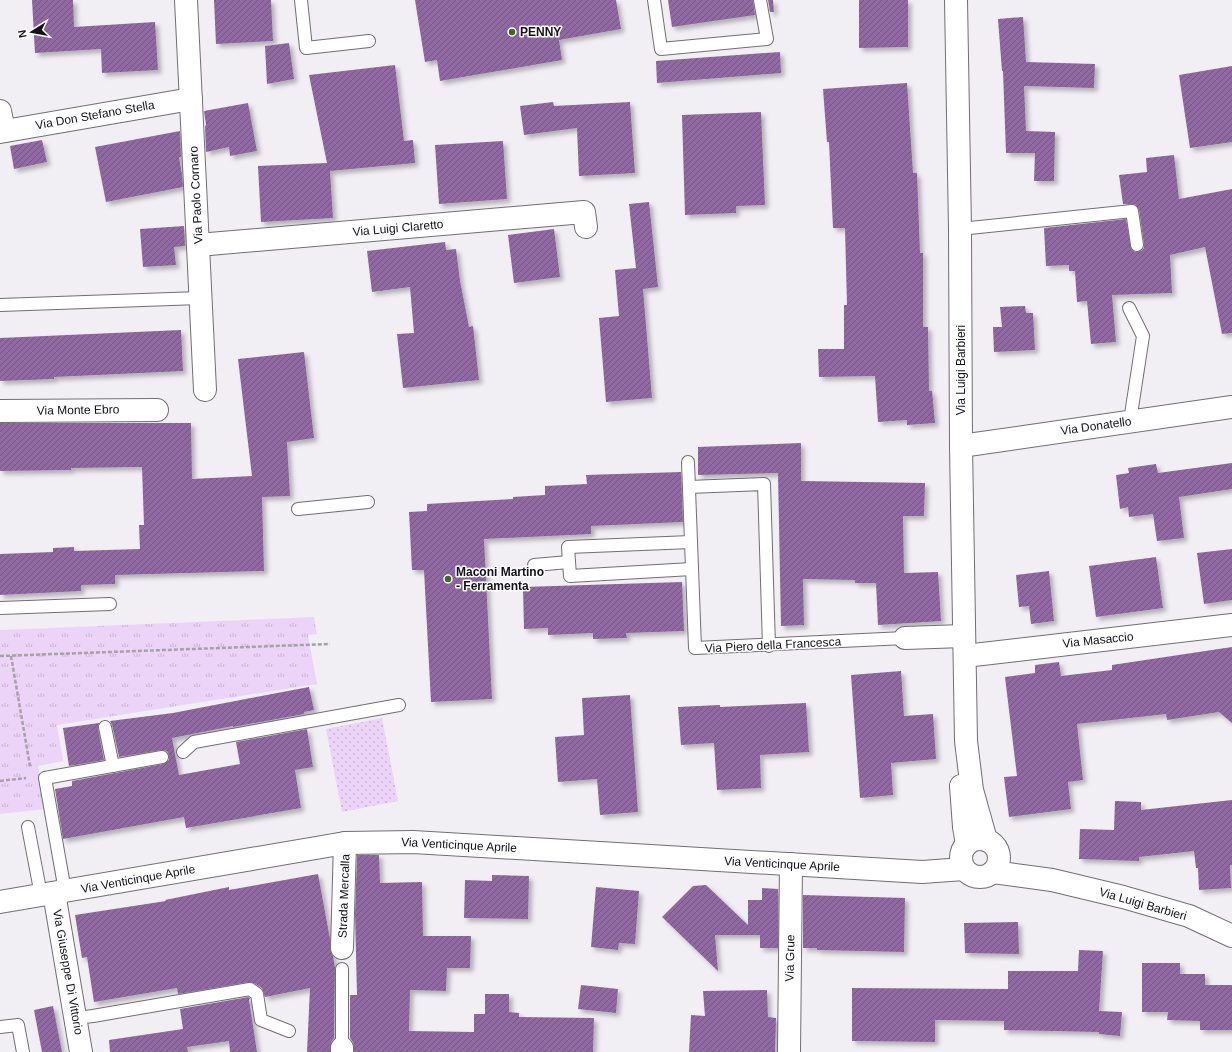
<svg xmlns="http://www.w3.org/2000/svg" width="1232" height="1052" viewBox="0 0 1232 1052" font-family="Arial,sans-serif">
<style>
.grass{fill:url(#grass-dots)}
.park{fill:url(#park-tufts)}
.building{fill:url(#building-hatch);filter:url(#shadow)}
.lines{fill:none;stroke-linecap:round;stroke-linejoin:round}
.lane-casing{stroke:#716e72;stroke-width:14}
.street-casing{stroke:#716e72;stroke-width:24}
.path{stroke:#a4a2a6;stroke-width:2.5;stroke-dasharray:4 2;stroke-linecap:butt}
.lane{stroke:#fff;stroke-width:12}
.street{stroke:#fff;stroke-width:22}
.poi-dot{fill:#3f6824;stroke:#fefdff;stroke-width:1.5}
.labels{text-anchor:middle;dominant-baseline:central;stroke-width:3;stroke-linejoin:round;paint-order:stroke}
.poi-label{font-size:12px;font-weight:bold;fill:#121113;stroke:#fefdff;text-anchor:start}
.street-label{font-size:12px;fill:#121113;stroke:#fefdff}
</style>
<defs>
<pattern id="grass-dots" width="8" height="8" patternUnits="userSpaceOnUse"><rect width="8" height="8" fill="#ecd3f8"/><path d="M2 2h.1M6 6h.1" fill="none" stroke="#c9b4d4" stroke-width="1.8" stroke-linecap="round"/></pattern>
<pattern id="park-tufts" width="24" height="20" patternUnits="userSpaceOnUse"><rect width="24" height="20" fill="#ecd3f8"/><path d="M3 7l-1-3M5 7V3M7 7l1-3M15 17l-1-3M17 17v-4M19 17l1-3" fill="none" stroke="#c9b4d4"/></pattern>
<pattern id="building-hatch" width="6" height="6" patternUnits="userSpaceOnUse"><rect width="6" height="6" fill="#9169a2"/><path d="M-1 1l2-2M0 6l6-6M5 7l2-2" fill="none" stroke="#755583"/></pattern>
<filter id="shadow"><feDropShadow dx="3.5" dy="3.5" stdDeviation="2" flood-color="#0004"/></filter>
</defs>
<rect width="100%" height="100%" fill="#f2eff4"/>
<polygon class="grass" points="382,718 398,801 342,812 326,729"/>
<polygon class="park" points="314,617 317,634 308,635 317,684 57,725 63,761 38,766 46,809 0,814 0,630"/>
<g class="building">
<polygon points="32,0 73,0 74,27 155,22 158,70 102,73 101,49 35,53"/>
<polygon points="214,0 271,0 273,41 216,44"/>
<polygon points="415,0 616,0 621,29 559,40 562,60 440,81 437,60 425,62"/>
<polygon points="668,0 753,0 755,15 672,27"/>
<polygon points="768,0 773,0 774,12 770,12"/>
<polygon points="859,0 908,0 908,47 859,48"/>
<polygon points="1023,17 1026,62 1095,64 1094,88 1024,86 1026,131 1055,132 1054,181 1034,181 1035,153 1006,153 1003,71 1002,71 998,19"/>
<polygon points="289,43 294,79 267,84 265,46"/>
<polygon points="780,52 781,73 657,83 656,61"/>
<polygon points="395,65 404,141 413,140 415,163 330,171 333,218 261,222 258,166 327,163 309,75"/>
<polygon points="1232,66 1232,142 1190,148 1179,75"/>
<polygon points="907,83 913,173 917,173 920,253 923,253 923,327 928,327 929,391 932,391 935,423 907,425 907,420 878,422 875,376 819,377 818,349 844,349 844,305 847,305 845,228 833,228 829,142 827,142 823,89"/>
<polygon points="553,102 554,106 630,102 635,173 579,176 577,128 524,135 520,106"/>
<polygon points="248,103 257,151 230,156 229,147 206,152 205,126 206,125 204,111"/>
<polygon points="761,112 765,205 736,206 736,213 685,215 682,115"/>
<polygon points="180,131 181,157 179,157 182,175 183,187 106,202 95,147"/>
<polygon points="42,140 47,162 14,169 10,146"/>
<polygon points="503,141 507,199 439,204 435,145"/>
<polygon points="1174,155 1179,199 1232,189 1232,333 1222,334 1205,247 1170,255 1172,293 1112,295 1116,342 1091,344 1087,301 1077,302 1075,271 1069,271 1069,265 1046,266 1044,228 1126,219 1131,249 1135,252 1141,251 1144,248 1144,244 1139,210 1135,204 1123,204 1119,175 1147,172 1146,158"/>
<polygon points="649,202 658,287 643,289 652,398 606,402 599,318 619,316 615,270 636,268 629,204"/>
<polygon points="184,226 185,246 174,247 176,265 143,267 140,229"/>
<polygon points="554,229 560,277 514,283 508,235"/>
<polygon points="445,242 446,250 456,249 460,281 469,327 473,326 479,380 403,388 397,334 414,333 410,287 372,292 367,251"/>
<polygon points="1025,306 1026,313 1033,313 1035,350 994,352 993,327 1002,327 1000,307"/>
<polygon points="181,330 183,371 54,377 54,379 0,381 0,338"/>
<polygon points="304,352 314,438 287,442 290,496 262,497 264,571 115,575 115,584 81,585 81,591 0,595 0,554 53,552 53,548 74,547 74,551 140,549 139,525 144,525 142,467 71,468 71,470 0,471 0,423 191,423 192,479 252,476 238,359"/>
<polygon points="801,443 801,481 925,483 924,516 903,516 904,573 938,572 941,621 878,625 876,583 855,583 855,580 803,579 804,625 781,626 778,473 698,475 698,447"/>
<polygon points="1232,463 1232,489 1179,497 1184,538 1157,541 1153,514 1129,517 1128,507 1120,509 1116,475 1129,473 1128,468 1156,464 1158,473"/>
<polygon points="681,472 683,522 591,526 591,534 484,539 492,699 431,702 424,570 412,570 409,512 427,511 427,504 513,499 513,497 545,495 545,486 587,484 586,475"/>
<polygon points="1232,549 1232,600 1204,604 1197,553"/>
<polygon points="1156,557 1163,608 1096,617 1089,566"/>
<polygon points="1049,571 1054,621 1031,624 1029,606 1019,607 1016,575"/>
<polygon points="682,582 684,631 626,633 627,638 593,639 593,633 548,635 548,628 524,629 523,587"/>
<polygon points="1232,647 1232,723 1219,712 1167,720 1166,714 1077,724 1083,780 1068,782 1071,809 1009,817 1004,777 1017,776 1005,677 1035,673 1035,665 1059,662 1061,676 1112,670 1112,665"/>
<polygon points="901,671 904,716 933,714 936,759 891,763 893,795 860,798 851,675"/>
<polygon points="309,687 314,710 304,712 304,714 233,727 233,726 172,738 179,775 240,764 236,742 307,729 313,767 295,770 301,808 186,828 184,817 63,839 55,789 72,786 72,781 163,764 169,760 168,752 165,750 161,750 119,757 112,725 110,721 173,713"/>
<polygon points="630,695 638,812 600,815 597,779 558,782 555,737 584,735 582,698"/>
<polygon points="806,703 809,752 760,755 761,788 717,790 714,743 681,745 678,707 720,705 720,707"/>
<polygon points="99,723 98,729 104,760 69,766 63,728"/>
<polygon points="1232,800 1232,865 1230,865 1231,888 1199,890 1198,868 1196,868 1194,851 1139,857 1139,861 1079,859 1080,829 1114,830 1115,801 1141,802 1141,810"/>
<polygon points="357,855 379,855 380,883 422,882 423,936 471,936 470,968 447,968 446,991 410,990 409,1031 474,1032 474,1014 485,1014 485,994 509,994 509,1012 519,1013 519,1017 594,1018 593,1052 354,1052 353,1042 350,1038 350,995 357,995 355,914"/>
<polygon points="318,874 330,939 330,948 333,956 335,968 334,1038 331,1042 330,1052 307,1052 310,988 265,997 262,988 254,983 249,982 178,994 177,988 94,1002 87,957 82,958 75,915 166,901 165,900 229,887 229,890"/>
<polygon points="492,875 529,876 528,919 464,918 465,880 492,881"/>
<polygon points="706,885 748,925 748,900 762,900 762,888 778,889 778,948 760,948 760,935 715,935 718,971 662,917 693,886"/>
<polygon points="596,887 639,891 635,944 619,943 618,950 591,947"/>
<polygon points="803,895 905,898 904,952 817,950 817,948 803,948"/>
<polygon points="1018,922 1019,954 965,953 964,923"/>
<polygon points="1079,950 1103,951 1099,1011 1122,1012 1120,1036 1099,1034 1099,1032 1004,1030 1004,1021 935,1020 935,1042 852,1041 852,988 1008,989 1008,971 1078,971"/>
<polygon points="1142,963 1180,963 1180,974 1205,974 1205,985 1232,985 1232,1030 1200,1030 1200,1021 1167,1020 1168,1012 1142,1012"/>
<polygon points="581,985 618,989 616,1013 578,1009"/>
<polygon points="767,990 768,1017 776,1018 775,1052 689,1052 691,1015 705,1016 703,991"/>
<polygon points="248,997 250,998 249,1000 257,1052 230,1052 229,1041 187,1047 188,1052 110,1052 109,1040 183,1029 180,1009"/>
<polygon points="53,1006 62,1052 42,1052 34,1010"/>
</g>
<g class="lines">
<defs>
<g id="lane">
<polyline points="301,0 306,48 369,41"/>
<polyline points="654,0 661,49 767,39 760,0"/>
<polyline points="960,229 1132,211 1137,245"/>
<polyline points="0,305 200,298"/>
<polyline points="1129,308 1143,336 1130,421"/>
<polyline points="688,462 695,648 905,638"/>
<polyline points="689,487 764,484 769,646"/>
<polyline points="298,509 368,502"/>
<polyline points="691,542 568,547 570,576 692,569"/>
<polyline points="534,565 569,562"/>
<polyline points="0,608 110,604"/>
<polyline points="105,727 113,766"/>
<polyline points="183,752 194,742 399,705"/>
<polyline points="28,827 41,895"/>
<polyline points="65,891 45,778 162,757"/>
<polyline points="342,969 342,1048"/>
<polyline points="76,1018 93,1016 250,989 257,994 261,1020 289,1031"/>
<polyline points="0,1027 18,1025 23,1052"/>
</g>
<g id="street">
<polyline points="186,0 205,390"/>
<polyline points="956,0 960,229 961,446 966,741 972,790 986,840"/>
<polyline points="0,111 4,131"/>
<polyline points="0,132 191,99"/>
<polyline points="198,245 584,212 586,227"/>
<polyline points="0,411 157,410"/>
<polyline points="961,446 1232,407"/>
<polyline points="905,638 964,636"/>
<polyline points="965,656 1232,625"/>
<polyline points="961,786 964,827 967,844"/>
<circle cx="980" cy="858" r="19"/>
<polyline points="993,872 1052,880 1123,897 1189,916 1232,936"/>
<polyline points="54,893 81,1052"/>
<polyline points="0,902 345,843 413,842 922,872 964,869"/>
<polyline points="342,948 345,843"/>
<polyline points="342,1052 342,1048"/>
<polyline points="789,1052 791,864"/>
</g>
</defs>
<use href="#lane" class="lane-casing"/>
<use href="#street" class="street-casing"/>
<g class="path">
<polyline points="0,656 330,644"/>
<polyline points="11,656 30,766"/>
<polyline points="0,781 26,778"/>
</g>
<use href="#lane" class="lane"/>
<use href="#street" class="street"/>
</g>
<g class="poi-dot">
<circle cx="512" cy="32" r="4"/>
<circle cx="448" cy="579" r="4"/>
</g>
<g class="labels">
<g class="poi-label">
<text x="520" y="32">PENNY</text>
<text x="456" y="572">Maconi Martino<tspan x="456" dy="14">- Ferramenta</tspan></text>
</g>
<g class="street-label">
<text transform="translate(95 115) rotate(-10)">Via Don Stefano Stella</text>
<text transform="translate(196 195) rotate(-93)">Via Paolo Cornaro</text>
<text transform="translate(398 228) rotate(-5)">Via Luigi Claretto</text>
<text transform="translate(961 370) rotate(-90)">Via Luigi Barbieri</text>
<text transform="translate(78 410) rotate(-1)">Via Monte Ebro</text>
<text transform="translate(1096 426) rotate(-8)">Via Donatello</text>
<text transform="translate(1098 640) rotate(-6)">Via Masaccio</text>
<text transform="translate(773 645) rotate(-3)">Via Piero della Francesca</text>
<text transform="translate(459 845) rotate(3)">Via Venticinque Aprile</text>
<text transform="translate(782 864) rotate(3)">Via Venticinque Aprile</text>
<text transform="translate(138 879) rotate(-10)">Via Venticinque Aprile</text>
<text transform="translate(344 896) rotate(-88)">Strada Mercalla</text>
<text transform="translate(1143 904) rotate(16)">Via Luigi Barbieri</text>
<text transform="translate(790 958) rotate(-89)">Via Grue</text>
<text transform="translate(68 972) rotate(80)">Via Giuseppe Di Vittorio</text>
</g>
</g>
<g transform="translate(32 32) rotate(259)" stroke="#fefdff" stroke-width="3" paint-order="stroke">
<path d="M0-3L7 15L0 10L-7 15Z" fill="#121113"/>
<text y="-6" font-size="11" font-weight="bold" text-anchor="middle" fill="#121113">N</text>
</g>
</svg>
